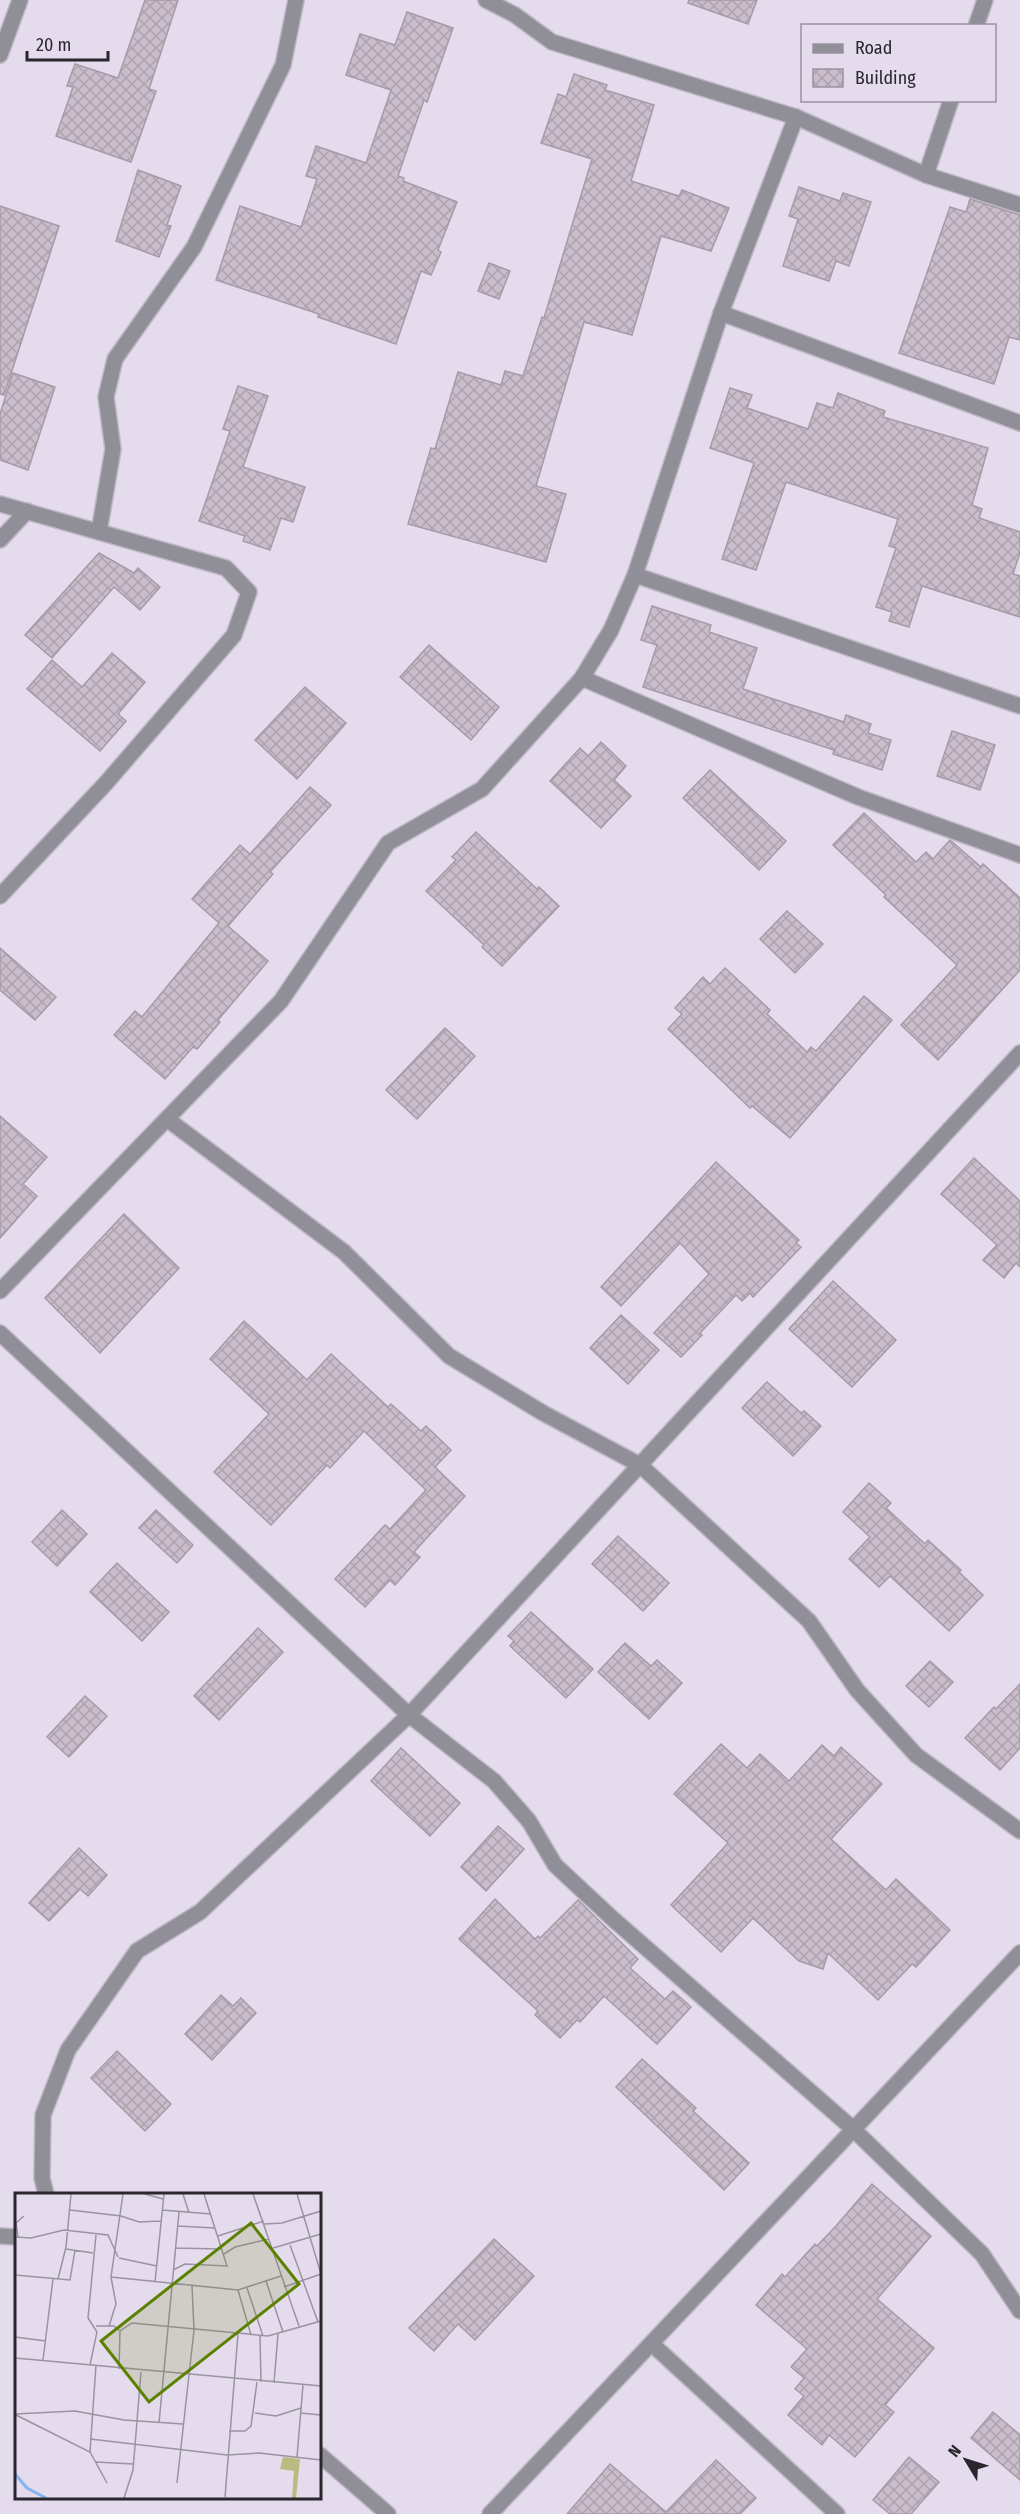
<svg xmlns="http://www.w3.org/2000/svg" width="1020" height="2514" viewBox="0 0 1020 2514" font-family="'Fira Sans Condensed',sans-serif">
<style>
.building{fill:url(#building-cross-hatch);stroke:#a79aa7;stroke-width:1.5}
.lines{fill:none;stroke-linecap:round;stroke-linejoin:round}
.street-casing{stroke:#bfb7c6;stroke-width:18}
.street{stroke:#908f97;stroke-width:15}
.inset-river{fill:none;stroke:#84b4f2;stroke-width:3}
.inset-road{fill:none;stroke:#9a93a0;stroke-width:1.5}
.view{fill:#5b8100;fill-opacity:0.15;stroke:#5b8100;stroke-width:3}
.inset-edge{fill:none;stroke:#2a262d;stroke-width:3}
</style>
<defs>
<pattern id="building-cross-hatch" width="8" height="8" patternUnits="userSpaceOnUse" patternTransform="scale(1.5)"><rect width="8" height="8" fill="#cabdcb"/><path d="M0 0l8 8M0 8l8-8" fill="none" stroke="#aea2af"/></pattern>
</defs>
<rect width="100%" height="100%" fill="#e4dbec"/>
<g class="building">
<polygon points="145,0 178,0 149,89 156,91 131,162 56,136 73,87 67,86 75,64 118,78"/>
<polygon points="689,0 757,0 748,24 688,3"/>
<polygon points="407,12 453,28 427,102 424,100 398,176 404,178 403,181 457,202 438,250 441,252 431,275 421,271 396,344 318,317 319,314 216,280 240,206 301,227 317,179 306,176 316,146 366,163 391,90 346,75 360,34 395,45"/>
<polygon points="574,74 607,85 605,90 654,105 631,181 679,196 682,190 729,208 711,251 661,236 632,335 584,322 536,486 566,494 546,562 408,524 431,448 435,449 458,372 501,385 505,371 523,376 542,317 544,318 592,159 541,143 558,94 566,97"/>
<polygon points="138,170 181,186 167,225 171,226 159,257 116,241"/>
<polygon points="799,187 840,201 843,193 871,202 849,266 836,261 829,281 783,266 798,219 789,216"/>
<polygon points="970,199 1020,215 1020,340 1009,337 994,384 899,353 950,207 966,212"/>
<polygon points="0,206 59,226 4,395 0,394"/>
<polygon points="489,263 510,271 499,299 478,291"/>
<polygon points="13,373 55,387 28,470 0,460 0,414"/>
<polygon points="238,386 268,396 243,467 305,487 293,522 281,518 270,550 243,541 245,536 199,521 230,431 223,429"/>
<polygon points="730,388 752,395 747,408 808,429 817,403 833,408 838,393 885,411 883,417 988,448 972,505 982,509 979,518 1020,532 1020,553 1013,574 1020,576 1020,617 922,586 909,627 889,621 892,612 876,607 896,548 889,546 898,519 786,482 756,570 722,559 754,463 710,448"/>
<polygon points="99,553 134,573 138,568 160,587 140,610 114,587 52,658 25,635"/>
<polygon points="652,606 711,625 709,632 757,648 743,689 844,722 846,715 871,724 868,733 891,740 882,770 833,754 834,750 643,687 657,645 641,640"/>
<polygon points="429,645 499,707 471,740 400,677"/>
<polygon points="112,653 145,682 118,714 126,721 100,751 27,689 52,660 82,687"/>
<polygon points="305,687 346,723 297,779 255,740"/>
<polygon points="952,731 995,745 980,790 937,776"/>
<polygon points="601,742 626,766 614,780 631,796 601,828 550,781 580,748 588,756"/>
<polygon points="710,770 786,841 759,870 683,798"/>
<polygon points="310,787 331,805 270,872 273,874 228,926 268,961 218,1020 220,1022 197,1049 193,1047 165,1079 114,1035 135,1011 142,1017 219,923 192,899 240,845 250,854"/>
<polygon points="864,813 916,862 926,852 933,859 950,840 981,867 983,864 1020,898 1020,970 938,1060 901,1025 957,965 884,897 886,895 833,845"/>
<polygon points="476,832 537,889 539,887 559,906 502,966 482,947 484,945 426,891 456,860 452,857"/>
<polygon points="787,911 823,944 795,973 760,939"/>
<polygon points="0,948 56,997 35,1020 0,990"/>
<polygon points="725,968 770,1010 767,1014 807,1052 811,1047 816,1051 864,996 892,1020 790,1138 752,1106 750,1108 668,1029 682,1014 675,1008 703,977 710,984"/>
<polygon points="445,1028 475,1056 417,1119 386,1090"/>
<polygon points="0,1116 47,1157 23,1184 37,1196 0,1238"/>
<polygon points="974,1158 1020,1201 1020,1267 1016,1263 1004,1278 983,1260 997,1245 941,1194"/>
<polygon points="716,1162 799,1240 796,1243 801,1247 753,1297 750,1293 742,1301 736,1295 700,1333 702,1335 681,1357 654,1333 709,1274 680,1243 621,1306 601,1287"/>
<polygon points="124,1214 179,1268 100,1353 45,1298"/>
<polygon points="833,1281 896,1340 852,1387 789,1329"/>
<polygon points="621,1315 659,1350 628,1384 590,1348"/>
<polygon points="244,1321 307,1380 331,1354 388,1407 391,1404 421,1431 426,1426 451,1450 435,1467 465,1496 414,1552 420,1557 395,1585 390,1580 365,1607 335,1579 385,1525 390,1529 426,1490 364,1431 330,1468 327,1465 271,1525 214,1472 269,1414 210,1359"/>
<polygon points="767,1382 801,1413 804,1411 821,1426 793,1456 742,1408"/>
<polygon points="869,1483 891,1503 886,1508 925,1544 928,1540 961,1570 959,1572 983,1595 949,1631 890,1576 879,1587 849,1559 870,1537 843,1512"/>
<polygon points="62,1510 87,1534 57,1566 32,1542"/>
<polygon points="156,1510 193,1545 177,1563 139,1528"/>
<polygon points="618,1536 669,1583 643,1611 592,1564"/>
<polygon points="117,1563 169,1612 142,1641 90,1592"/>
<polygon points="531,1612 593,1669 566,1698 510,1646 514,1641 508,1636"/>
<polygon points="258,1628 283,1652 219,1720 194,1696"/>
<polygon points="625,1643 651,1666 657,1660 682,1683 649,1719 598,1672"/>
<polygon points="930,1661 953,1682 929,1707 906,1686"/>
<polygon points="1020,1684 1020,1748 1000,1770 965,1738 994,1707 996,1709"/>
<polygon points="85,1696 107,1716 69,1757 47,1737"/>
<polygon points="721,1744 747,1768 760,1754 789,1781 822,1745 834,1756 841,1747 882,1784 831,1839 886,1890 896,1879 950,1930 916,1967 912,1964 878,2000 828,1953 823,1969 799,1961 753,1918 721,1952 671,1905 728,1843 674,1794"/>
<polygon points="401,1748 460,1803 430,1836 371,1781"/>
<polygon points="498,1826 524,1849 486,1891 461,1867"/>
<polygon points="79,1848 107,1875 88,1896 80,1889 49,1921 29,1903"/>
<polygon points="495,1899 535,1939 538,1936 540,1938 578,1900 638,1959 630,1968 665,1999 673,1991 691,2007 657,2044 604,1996 580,2022 577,2020 560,2038 535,2015 538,2011 459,1939"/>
<polygon points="221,1995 233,2006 241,1998 256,2013 212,2060 185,2034"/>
<polygon points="117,2051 171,2104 145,2131 91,2078"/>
<polygon points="642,2059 696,2108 693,2111 749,2163 724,2190 616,2087"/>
<polygon points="872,2184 931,2236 877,2299 934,2348 885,2405 894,2412 855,2457 829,2435 822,2445 788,2415 804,2396 795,2389 804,2378 791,2367 807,2349 756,2305 782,2274 785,2277 815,2244 817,2246 836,2226"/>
<polygon points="494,2239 534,2276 475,2340 458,2324 434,2351 409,2328"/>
<polygon points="993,2412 1020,2435 1020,2480 971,2438"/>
<polygon points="909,2457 939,2482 911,2514 890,2514 873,2500"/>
<polygon points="716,2460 756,2498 740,2514 567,2514 610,2464 666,2512"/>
</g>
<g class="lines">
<defs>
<g id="street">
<polyline points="486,0 515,15 552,42 796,117 926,175 1020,205"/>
<polyline points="976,26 985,0"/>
<polyline points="0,55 20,0"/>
<polyline points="926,175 951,100"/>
<polyline points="721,313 1020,423"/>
<polyline points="0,504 226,568 249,592 234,635 106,783 0,896"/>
<polyline points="99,532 113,449 106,397 115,359 194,247 283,65 296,0"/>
<polyline points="0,540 27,511"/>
<polyline points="635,575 1020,706"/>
<polyline points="582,678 858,797 1020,855"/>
<polyline points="167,1119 344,1252 449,1356 543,1413 640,1465 809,1621 857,1690 916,1755 1020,1831"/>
<polyline points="0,1291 281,1001 388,843 482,789 582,678 611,630 635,575 721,313 796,117"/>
<polyline points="0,1333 409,1715 494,1781 529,1821 555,1865 613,1919 852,2128 982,2254 1020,2311"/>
<polyline points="46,2194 42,2178 43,2115 68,2050 137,1951 200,1912 409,1715 1020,1053"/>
<polyline points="0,2236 16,2237"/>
<polyline points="652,2344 837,2514"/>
<polyline points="320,2455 388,2514"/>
<polyline points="490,2514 1020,1953"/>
</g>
</defs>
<use href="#street" class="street-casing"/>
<use href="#street" class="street"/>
</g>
<g transform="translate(15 2193)">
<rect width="306" height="306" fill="#e4dbec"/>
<path d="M 268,264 L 285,266 L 281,305 L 277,305 L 279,278 L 265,276 Z" fill="#b8bc81"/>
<path class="inset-river" d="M 0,281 L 12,295 L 31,305"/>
<path class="inset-road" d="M 130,1 L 148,6M 168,1 L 174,20M 238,1 L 284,133M 282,1 L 306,81M 55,17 L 106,23 L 124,29 L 146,28M 147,17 L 196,21M 249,31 L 267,30 L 306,18M 163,33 L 200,35M 203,43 L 249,28M 0,44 L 16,45 L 49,37 L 93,42 L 103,64M 3,44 L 1,30 L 9,23M 275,52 L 303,129M 160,55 L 207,56M 258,55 L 306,41M 51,56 L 78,60M 209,61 L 220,54 L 254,46M 104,65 L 142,73M 158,77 L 170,71 L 212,73 L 189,1M 0,82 L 55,87 L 60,57M 96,84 L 223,97 L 266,83M 43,86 L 51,54 L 56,1M 251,88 L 268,139M 140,89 L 149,1M 269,94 L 306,81M 232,95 L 248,143M 223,97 L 236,142M 81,133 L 99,133 L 105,138M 94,133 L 101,111 L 96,84 L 108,1M 245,143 L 246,189M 0,144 L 31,148M 0,165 L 306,193M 28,167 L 38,86M 75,172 L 82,139 L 73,125 L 81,42M 104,176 L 105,138 L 117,130 L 253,143 L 306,128M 259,190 L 263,141M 240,220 L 261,223 L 286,215M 285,220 L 306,222M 0,221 L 60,218 L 109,227 L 168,231M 1,222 L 75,259 L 92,290M 144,230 L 164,19M 214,238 L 230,238 L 236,233 L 242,189M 75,246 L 212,262 L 244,260 L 306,267M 75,259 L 81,172M 282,264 L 288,192M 81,269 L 118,271M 162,290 L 179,137 L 177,93M 210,304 L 223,141M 109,305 L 118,277 L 126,179"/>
<path class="view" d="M 236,30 L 284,91 L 134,209 L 86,148 Z"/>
<rect width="306" height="306" class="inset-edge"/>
</g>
<rect x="801" y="24" width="195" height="78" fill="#e4dbec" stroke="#9a93a0" stroke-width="1.5"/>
<rect x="813" y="44" width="30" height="9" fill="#908f97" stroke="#9a93a0" stroke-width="1.5"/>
<text x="855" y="54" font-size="18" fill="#2a262d">Road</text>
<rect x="813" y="69" width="30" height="18" fill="url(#building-cross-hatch)" stroke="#9a93a0" stroke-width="1.5"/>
<text x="855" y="84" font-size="18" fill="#2a262d">Building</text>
<g transform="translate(966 2460) rotate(308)" stroke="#e4dbec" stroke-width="4.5" paint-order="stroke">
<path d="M0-4.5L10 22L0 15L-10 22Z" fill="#2a262d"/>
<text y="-9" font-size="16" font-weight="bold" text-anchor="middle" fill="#2a262d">N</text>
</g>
<path d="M27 51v9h81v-9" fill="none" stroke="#2a262d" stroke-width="3"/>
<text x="36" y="51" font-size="18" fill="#2a262d" stroke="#e4dbec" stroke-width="4.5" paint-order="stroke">20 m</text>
</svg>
